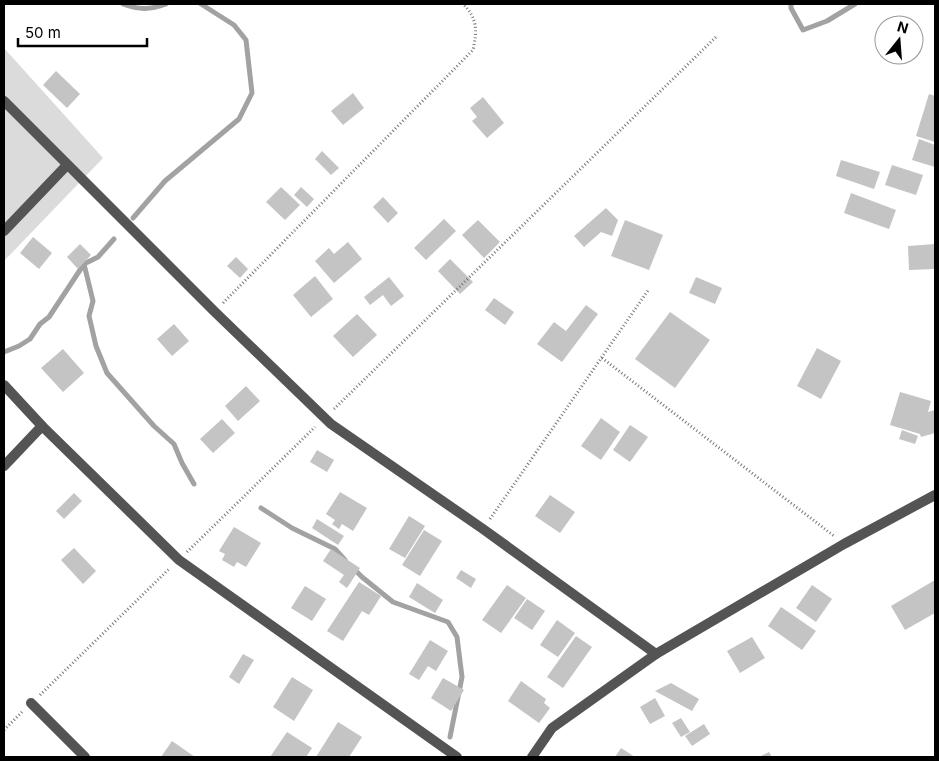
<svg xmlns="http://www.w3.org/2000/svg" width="939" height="761" viewBox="0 0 939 761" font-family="Inter,sans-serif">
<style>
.green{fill:#dbdbdb}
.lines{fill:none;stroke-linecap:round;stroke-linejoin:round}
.stream{stroke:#a2a2a2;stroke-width:5}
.building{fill:#c4c4c4}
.path{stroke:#767676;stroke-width:3;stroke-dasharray:1 2.5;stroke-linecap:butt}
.minor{stroke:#545454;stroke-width:10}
</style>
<rect width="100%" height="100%" fill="#fff"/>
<polygon class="green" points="4,48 103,158 4,261"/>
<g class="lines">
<g class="stream">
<path d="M 123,4 C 139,10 150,10 166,4"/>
<polyline points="791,4 791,8 803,30 827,21 855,4"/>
<polyline points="133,218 165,181 239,119 252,93 246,40 234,25 201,4"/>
<polyline points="84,264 93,301 89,316 96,346 107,373 154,426 174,444 182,463 194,484"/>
<polyline points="4,352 19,346 30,339 40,324 49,317 84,264 98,257 114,239"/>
<polyline points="261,508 292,528 335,549 345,560"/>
<polyline points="353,568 362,577 393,602 448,622 457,637 462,677 450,737"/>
</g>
</g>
<g class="building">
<polygon points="56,71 80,94 67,108 43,85"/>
<polygon points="353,93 364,108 343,125 331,111"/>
<polygon points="929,94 935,96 935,142 916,136"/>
<polygon points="483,97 504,123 487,138 472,121 477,117 470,108"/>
<polygon points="919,139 935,145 935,167 912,160"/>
<polygon points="322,151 339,168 331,175 315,159"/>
<polygon points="841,160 880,172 874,189 836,176"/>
<polygon points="892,165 923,175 916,195 885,185"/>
<polygon points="281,187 300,205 285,220 266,202"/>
<polygon points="301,187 314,199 307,207 294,195"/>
<polygon points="851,193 896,210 889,229 844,213"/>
<polygon points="383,197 398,213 388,223 373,207"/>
<polygon points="606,208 618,220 612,236 601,232 584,247 574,236"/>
<polygon points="444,219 456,231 426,260 414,248"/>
<polygon points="478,220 500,242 484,258 462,235"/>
<polygon points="625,220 663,235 649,270 611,256"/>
<polygon points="33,237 52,253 39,269 20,253"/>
<polygon points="348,242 362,259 334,283 315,261 329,248 334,254"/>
<polygon points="80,244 91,255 78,269 67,257"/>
<polygon points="935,244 935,269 909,270 908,246"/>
<polygon points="236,257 248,269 240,278 227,266"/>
<polygon points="450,259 473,282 460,294 438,271"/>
<polygon points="315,276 333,299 311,317 293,295"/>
<polygon points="389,277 404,296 391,306 383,295 370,305 364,297"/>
<polygon points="696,277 722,288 715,304 689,293"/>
<polygon points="494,298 514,312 505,325 485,310"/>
<polygon points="586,305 598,314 562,362 537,344 554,322 566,331"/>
<polygon points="670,312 710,340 675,388 635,359"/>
<polygon points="357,314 377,335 353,357 333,336"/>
<polygon points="174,324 189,341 172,356 157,339"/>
<polygon points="817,348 841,361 821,399 797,386"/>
<polygon points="63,349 84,373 63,392 41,368"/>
<polygon points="246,386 260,401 238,421 225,406"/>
<polygon points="900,392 931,401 928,412 935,410 935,433 921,437 920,434 890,425"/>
<polygon points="601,418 620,432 601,460 581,446"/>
<polygon points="222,419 235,433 213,453 200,439"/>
<polygon points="630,425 648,437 630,462 613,450"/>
<polygon points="902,430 918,436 915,444 899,439"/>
<polygon points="317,450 334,460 327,472 310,462"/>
<polygon points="340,492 367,508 353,531 342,524 339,529 332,524 335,520 326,514"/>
<polygon points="74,493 82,501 64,519 56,511"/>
<polygon points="550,495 575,512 560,533 535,516"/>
<polygon points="409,516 425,526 405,558 389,549"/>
<polygon points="317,519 344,536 338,545 312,528"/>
<polygon points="234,527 261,543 246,567 237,562 234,567 222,560 225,554 219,551"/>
<polygon points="424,530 442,541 420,576 402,565"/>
<polygon points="74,548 96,571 83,584 61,560"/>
<polygon points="331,549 360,568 347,588 339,582 344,575 323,561"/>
<polygon points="461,570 476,579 471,588 456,578"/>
<polygon points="935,580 935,613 905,630 891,606"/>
<polygon points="359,582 381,596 369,615 362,611 343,641 327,631"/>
<polygon points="417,583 443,600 435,613 409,597"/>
<polygon points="507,585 526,598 501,633 482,620"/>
<polygon points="812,585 832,599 816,622 796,608"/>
<polygon points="305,586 326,599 312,621 291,608"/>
<polygon points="527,599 545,611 532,630 514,618"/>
<polygon points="781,607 816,631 802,650 768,626"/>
<polygon points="557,620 575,633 558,657 540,645"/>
<polygon points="576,636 592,647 563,688 547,677"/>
<polygon points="752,637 765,658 740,673 727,651"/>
<polygon points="430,640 448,651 436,671 428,666 419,680 409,674"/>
<polygon points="243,654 254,660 239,684 229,677"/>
<polygon points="292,677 313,690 294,721 273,707"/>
<polygon points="443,678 464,690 451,711 431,698"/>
<polygon points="521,681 546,699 544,703 550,708 539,723 508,701"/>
<polygon points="671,683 699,699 692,711 655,691"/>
<polygon points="655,698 665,716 650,724 640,707"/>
<polygon points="681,718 690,732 681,737 672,723"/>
<polygon points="338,722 362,737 349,757 316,757"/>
<polygon points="704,724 710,734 692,746 685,736"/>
<polygon points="287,732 312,748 306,757 270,757"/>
<polygon points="172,741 195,757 161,757"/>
<polygon points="621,748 635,757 615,757"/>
<polygon points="769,752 772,757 759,757"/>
</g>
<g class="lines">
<g class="path">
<path d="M 223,303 L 473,50 C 477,31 478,19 463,4"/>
<polyline points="602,358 834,536"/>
<polyline points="334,409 716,37"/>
<polyline points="490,519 649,289"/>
<polyline points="187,552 315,427"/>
<polyline points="40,695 170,568"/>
<polyline points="4,730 23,711"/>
</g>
<g class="minor">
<polyline points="4,101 215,312 331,424 483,529 656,654"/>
<polyline points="4,231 67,165"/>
<polyline points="4,385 42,426 179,560 457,757"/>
<polyline points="4,466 42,426"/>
<polyline points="31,703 85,757"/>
<polyline points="532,757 552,728 656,654 844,544 935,495"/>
</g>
</g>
<rect width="939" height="761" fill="none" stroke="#000000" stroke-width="10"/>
<g transform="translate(899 40) rotate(17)"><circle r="24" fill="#ffffff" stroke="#999999"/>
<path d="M0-4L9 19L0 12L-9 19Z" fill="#000000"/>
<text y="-8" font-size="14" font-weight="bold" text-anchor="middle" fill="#000000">N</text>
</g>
<path d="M18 38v8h129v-8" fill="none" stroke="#000000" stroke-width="2.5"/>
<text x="25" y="38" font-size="15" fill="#000000" stroke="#ffffff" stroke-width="4" paint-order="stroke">50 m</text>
</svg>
